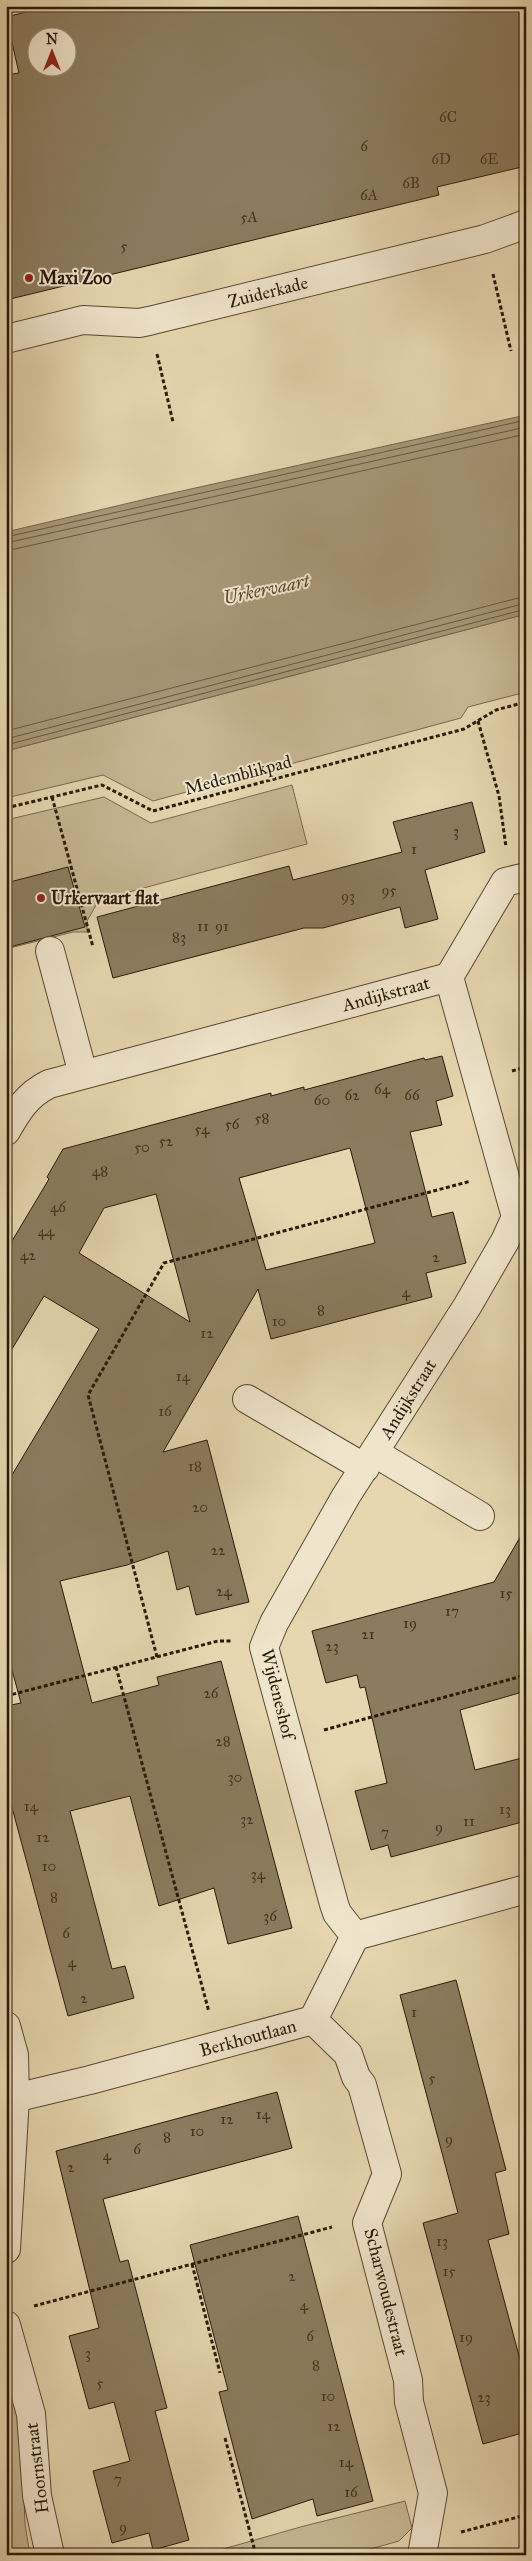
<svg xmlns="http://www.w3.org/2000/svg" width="532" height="2561" viewBox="0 0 532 2561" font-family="'IM FELL Great Primer',serif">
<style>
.green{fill:#c6b793;stroke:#78684e}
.water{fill:#a69777;stroke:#74654b}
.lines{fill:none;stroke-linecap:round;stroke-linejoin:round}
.shore{stroke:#685840;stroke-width:1}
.building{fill:#8b7c5f;stroke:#291a08;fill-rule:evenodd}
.minor-casing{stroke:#584932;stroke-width:30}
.path{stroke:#291a08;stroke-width:3;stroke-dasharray:4 2.5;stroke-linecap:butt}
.minor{stroke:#efe5cc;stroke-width:28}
.poi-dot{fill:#8f2418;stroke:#efe5cc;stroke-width:2}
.labels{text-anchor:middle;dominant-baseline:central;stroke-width:4;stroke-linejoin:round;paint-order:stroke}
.number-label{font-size:15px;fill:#42321e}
.poi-label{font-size:18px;font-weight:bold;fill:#291a08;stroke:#efe5cc;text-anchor:start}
.street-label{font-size:18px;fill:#291a08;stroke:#efe5cc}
.water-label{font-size:19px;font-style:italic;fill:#5b4c34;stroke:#efe5cc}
</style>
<rect width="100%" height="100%" fill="#e6d7b0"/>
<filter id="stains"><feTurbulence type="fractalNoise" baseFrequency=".004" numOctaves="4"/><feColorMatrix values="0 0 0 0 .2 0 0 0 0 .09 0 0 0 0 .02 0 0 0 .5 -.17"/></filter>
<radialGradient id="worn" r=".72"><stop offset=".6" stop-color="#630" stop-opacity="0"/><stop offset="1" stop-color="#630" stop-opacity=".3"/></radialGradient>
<g class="green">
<polygon points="526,614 526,692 468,707 461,718 153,801 103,775 6,798 6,751"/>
<polygon points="292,785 307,844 99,900 87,921 87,932 73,932 6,949 6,820 104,797 151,823"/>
<polygon points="6,2373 21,2430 25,2524 30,2555 6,2555"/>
<polygon points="405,2501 412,2528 399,2541 349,2555 202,2555 304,2526"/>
</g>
<polygon class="water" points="526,415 526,614 6,751 6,532 159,496"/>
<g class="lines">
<g class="shore">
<polyline points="6,537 526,420"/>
<polyline points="6,543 526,427"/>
<polyline points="6,551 526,434"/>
<polyline points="6,731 526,596"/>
<polyline points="6,739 526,603"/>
<polyline points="6,745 526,609"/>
</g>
</g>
<g class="building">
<path d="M 51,6 L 526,6 L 526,166 L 437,187 L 439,195 L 6,300 L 6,75 L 19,73 L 6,17 ZM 38,38 L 68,38 L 68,68 L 38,68 Z"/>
<polygon points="472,802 485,852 425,870 438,919 405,928 400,907 323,928 304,928 113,978 97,917 289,866 293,880 402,852 393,822"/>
<polygon points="68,867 85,927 6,948 6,883"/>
<path d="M 442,1056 L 453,1096 L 436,1101 L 442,1125 L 410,1132 L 432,1217 L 453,1212 L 466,1263 L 426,1273 L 432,1297 L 271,1339 L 258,1289 L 163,1452 L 207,1440 L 249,1602 L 196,1615 L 189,1586 L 177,1590 L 168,1551 L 127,1565 L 60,1581 L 92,1703 L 159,1685 L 157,1677 L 221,1661 L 292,1928 L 228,1944 L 214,1888 L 159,1906 L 130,1796 L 70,1811 L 112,1969 L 125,1966 L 134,1998 L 68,2016 L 6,1785 L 6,1706 L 21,1703 L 6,1648 L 6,1485 L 99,1329 L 44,1296 L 6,1359 L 6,1251 L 49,1179 L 47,1177 L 63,1149 L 271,1093 L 271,1096 L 304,1087 L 304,1090 L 424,1058 L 425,1060 ZM 350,1148 L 375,1243 L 266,1270 L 239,1178 ZM 156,1194 L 190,1322 L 79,1253 L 104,1208 Z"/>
<polygon points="526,1527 526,1691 460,1710 475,1770 526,1757 526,1821 391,1857 388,1845 371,1850 355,1791 387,1783 365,1687 360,1688 357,1675 326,1683 312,1631 494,1582"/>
<polygon points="456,1980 506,2170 495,2173 509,2234 488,2240 526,2382 526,2432 483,2444 423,2223 458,2213 400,1995"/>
<polygon points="277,2092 292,2148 103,2199 120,2262 128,2260 167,2408 155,2411 189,2540 153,2550 149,2533 112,2543 93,2471 130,2461 114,2402 89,2409 69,2336 99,2328 56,2151"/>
<polygon points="298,2216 373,2501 317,2516 313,2499 252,2519 219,2392 228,2390 190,2245"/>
</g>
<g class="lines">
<defs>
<g id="minor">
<polyline points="6,339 83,320 139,323 149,321 485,239 526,224"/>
<polyline points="50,951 83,1074"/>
<polyline points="449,977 505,882 526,877"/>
<path d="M 6,1131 C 18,1110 27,1095 49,1084 L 449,977"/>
<polyline points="247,1399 365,1468"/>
<polyline points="375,1453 480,1516"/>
<polyline points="355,1936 337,1913 334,1904 264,1647 274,1623 346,1496 468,1305 505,1241 516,1217 449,977"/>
<polyline points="313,2020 348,2054 356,2077 362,2085 387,2174 367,2223 408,2380 409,2402 433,2493 422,2555"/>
<polyline points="6,2026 14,2055 15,2098 6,2249"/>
<polyline points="6,2100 90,2080 313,2020 355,1936 526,1889"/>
<polyline points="6,2325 31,2414 37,2496 50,2555"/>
</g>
</defs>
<use href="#minor" class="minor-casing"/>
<g class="path">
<polyline points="493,274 511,351"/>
<polyline points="157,354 173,422"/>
<polyline points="478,721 499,796 506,847"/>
<polyline points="52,797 93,947"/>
<polyline points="6,808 102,785 153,811 464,729 496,710 526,702"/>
<polyline points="512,1071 526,1067"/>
<polyline points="157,1657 88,1395 164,1263 471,1181"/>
<polyline points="116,1667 209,2012"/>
<polyline points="6,1696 218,1641 231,1641"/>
<polyline points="324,1730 526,1675"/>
<polyline points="192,2264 220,2373"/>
<polyline points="34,2306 332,2227"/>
<polyline points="225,2438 256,2555"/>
<polyline points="461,2532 526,2515"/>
<polyline points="380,2555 388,2553"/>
</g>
<use href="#minor" class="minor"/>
</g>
<g class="poi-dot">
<circle cx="29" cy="278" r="5"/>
<circle cx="41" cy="898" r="5"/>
</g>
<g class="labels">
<g class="number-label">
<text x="448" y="117">6C</text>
<text x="364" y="146">6</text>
<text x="441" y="159">6D</text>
<text x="489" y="159">6E</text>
<text x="411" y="183">6B</text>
<text x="369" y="195">6A</text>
<text x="249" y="217">5A</text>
<text x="124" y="246">5</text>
<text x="456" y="831">3</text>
<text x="414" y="849">1</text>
<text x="389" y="890">95</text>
<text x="348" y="896">93</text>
<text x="203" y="926">11</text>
<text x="222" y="926">91</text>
<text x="179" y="937">83</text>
<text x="382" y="1089">64</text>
<text x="352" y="1095">62</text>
<text x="412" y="1095">66</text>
<text x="322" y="1100">60</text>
<text x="262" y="1118">58</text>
<text x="232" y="1124">56</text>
<text x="202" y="1129">54</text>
<text x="166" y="1141">52</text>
<text x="142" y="1147">50</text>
<text x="100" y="1171">48</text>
<text x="58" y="1207">46</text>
<text x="46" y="1231">44</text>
<text x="28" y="1255">42</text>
<text x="436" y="1257">2</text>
<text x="406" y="1292">4</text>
<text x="321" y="1310">8</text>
<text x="279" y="1321">10</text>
<text x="207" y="1333">12</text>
<text x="183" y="1376">14</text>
<text x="165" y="1411">16</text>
<text x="195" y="1466">18</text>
<text x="200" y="1507">20</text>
<text x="218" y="1550">22</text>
<text x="224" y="1591">24</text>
<text x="506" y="1593">15</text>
<text x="452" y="1611">17</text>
<text x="410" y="1623">19</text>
<text x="368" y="1634">21</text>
<text x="332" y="1646">23</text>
<text x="211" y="1693">26</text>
<text x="223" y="1741">28</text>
<text x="235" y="1777">30</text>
<text x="31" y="1806">14</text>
<text x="505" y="1809">13</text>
<text x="247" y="1819">32</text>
<text x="469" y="1821">11</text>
<text x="439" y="1827">9</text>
<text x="385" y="1832">7</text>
<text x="43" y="1837">12</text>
<text x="49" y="1866">10</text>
<text x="258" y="1874">34</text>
<text x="54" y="1897">8</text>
<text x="270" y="1916">36</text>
<text x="66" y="1933">6</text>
<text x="72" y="1962">4</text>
<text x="84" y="1998">2</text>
<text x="414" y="2012">1</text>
<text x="432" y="2078">5</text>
<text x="263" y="2114">14</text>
<text x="227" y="2119">12</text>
<text x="197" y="2131">10</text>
<text x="167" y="2137">8</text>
<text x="449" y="2139">9</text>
<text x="137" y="2149">6</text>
<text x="107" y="2155">4</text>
<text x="71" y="2167">2</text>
<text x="442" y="2241">13</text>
<text x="449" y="2271">15</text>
<text x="292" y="2276">2</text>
<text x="304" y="2305">4</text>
<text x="310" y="2336">6</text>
<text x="466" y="2337">19</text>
<text x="88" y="2353">3</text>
<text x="316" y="2365">8</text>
<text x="100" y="2383">5</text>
<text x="328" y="2396">10</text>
<text x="484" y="2397">23</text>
<text x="334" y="2426">12</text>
<text x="346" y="2462">14</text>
<text x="118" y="2479">7</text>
<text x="351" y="2492">16</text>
<text x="123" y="2527">9</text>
</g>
<g class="poi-label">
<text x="39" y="278">Maxi Zoo</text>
<text x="51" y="898">Urkervaart flat</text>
</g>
<g class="street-label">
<text transform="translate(268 292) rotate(-14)">Zuiderkade</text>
<text transform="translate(238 775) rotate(-15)">Medemblikpad</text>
<text transform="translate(386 994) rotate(-15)">Andijkstraat</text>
<text transform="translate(408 1399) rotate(-58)">Andijkstraat</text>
<text transform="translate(278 1694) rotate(76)">Wijdeneshof</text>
<text transform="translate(248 2038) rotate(-15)">Berkhoutlaan</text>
<text transform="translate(386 2292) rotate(76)">Scharwoudestraat</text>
<text transform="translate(37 2468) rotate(-97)">Hoornstraat</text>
</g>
<g class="water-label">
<text transform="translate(266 589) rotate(-12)">Urkervaart</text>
</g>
</g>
<rect width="532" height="2561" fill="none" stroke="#e6d7b0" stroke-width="25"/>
<rect x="8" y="8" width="517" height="2546" fill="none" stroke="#291a08" stroke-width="2.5"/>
<rect x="12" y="12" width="507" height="2536" fill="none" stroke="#291a08"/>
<g transform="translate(52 52)"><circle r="24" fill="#efe5cc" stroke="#a0947e"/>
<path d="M0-4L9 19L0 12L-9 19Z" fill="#8f2418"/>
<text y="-8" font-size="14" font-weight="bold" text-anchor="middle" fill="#291a08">N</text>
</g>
<rect width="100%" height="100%" filter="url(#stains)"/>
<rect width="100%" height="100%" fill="url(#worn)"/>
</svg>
